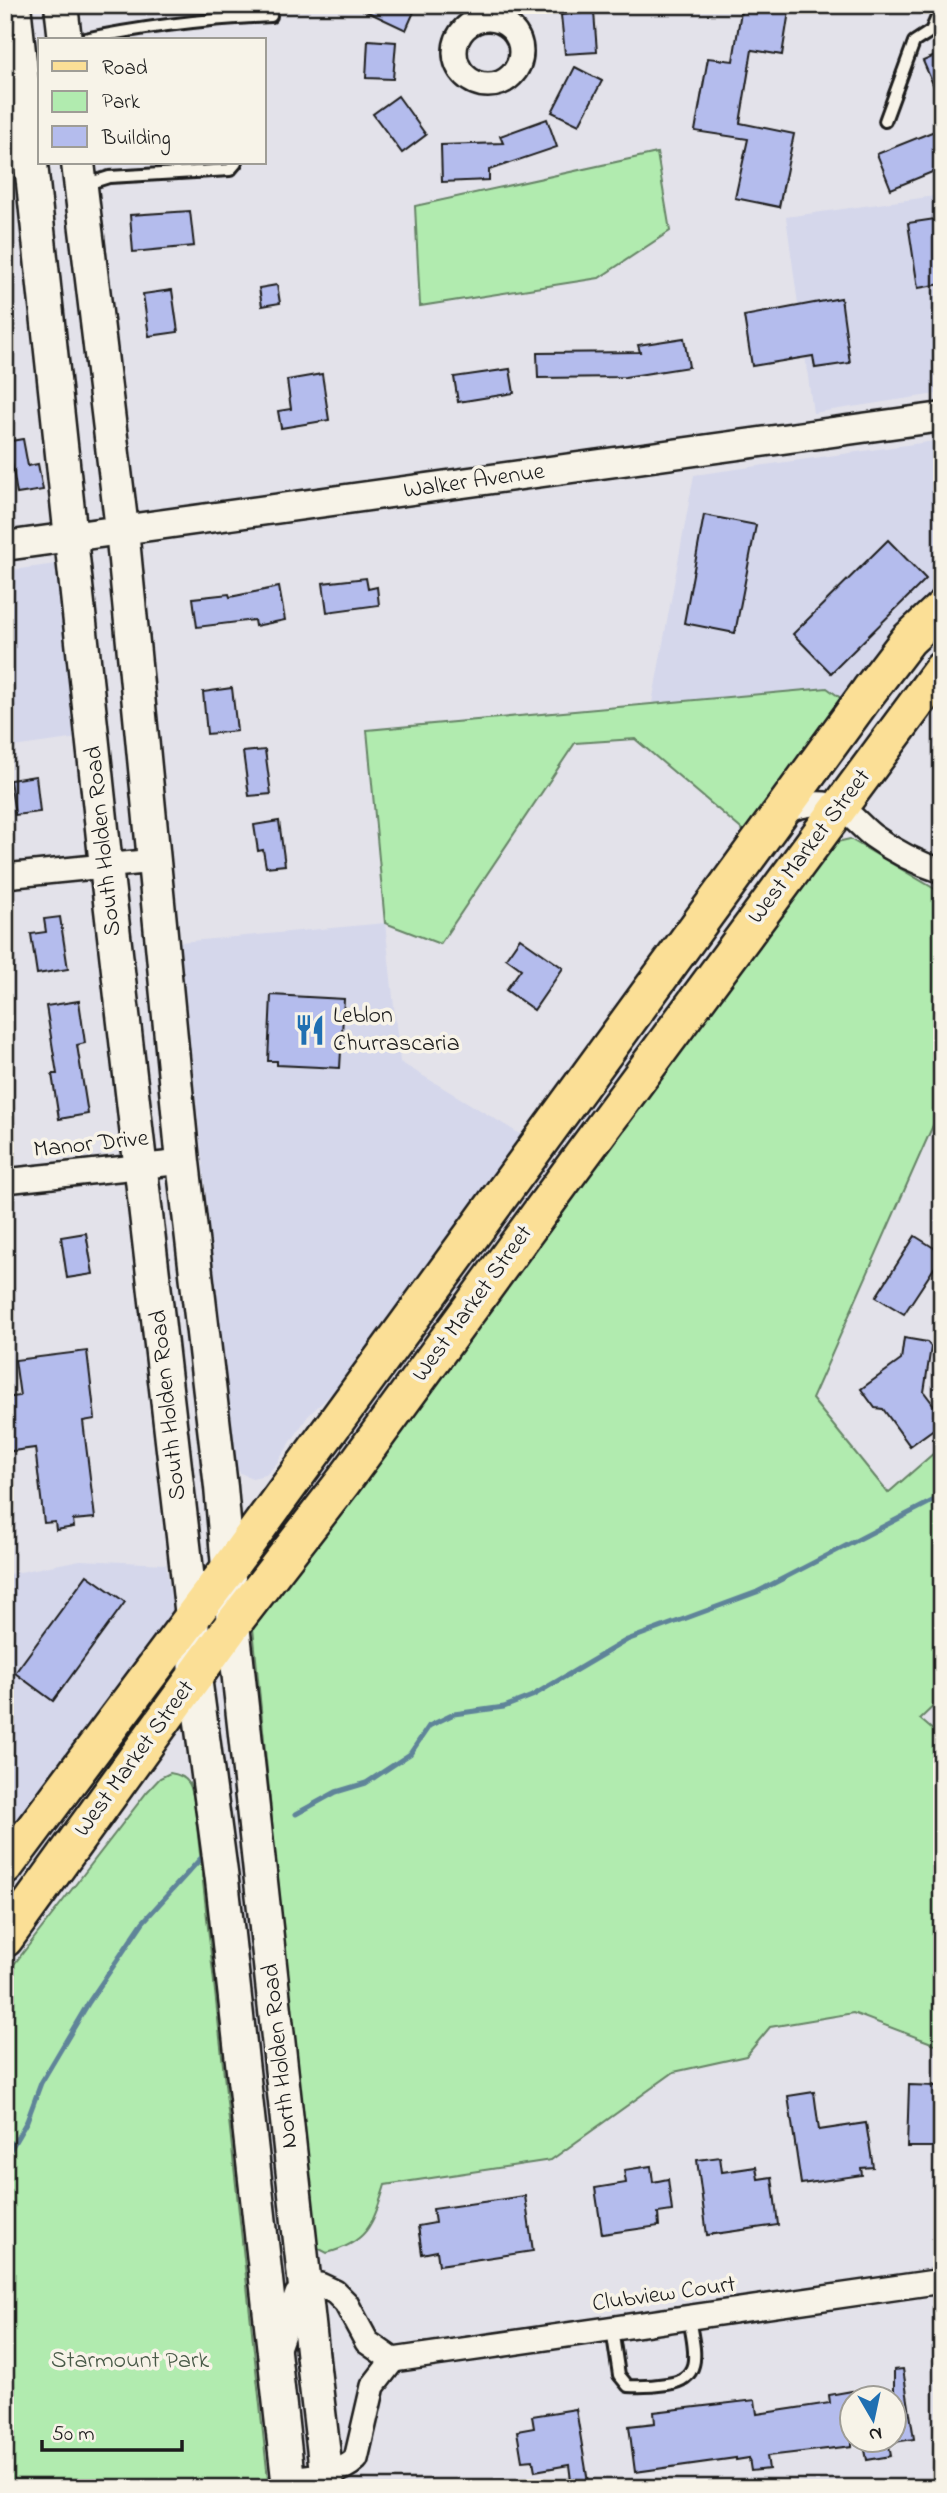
<svg xmlns="http://www.w3.org/2000/svg" width="947" height="2493" viewBox="0 0 947 2493" font-family="'Indie Flower',sans-serif">
<style>
.built{fill:#d5d7eb}
.green{fill:#b1ebaf;stroke:#668466;stroke-width:2}
.lines{fill:none;stroke-linecap:round;stroke-linejoin:round}
.stream{stroke:#5f8499;stroke-width:5}
.building{fill:#b4bced;stroke:#1c1c1c;stroke-width:2}
.service-casing{stroke:#1c1c1c;stroke-width:16}
.minor-casing{stroke:#1c1c1c;stroke-width:28}
.tertiary-casing{stroke:#1c1c1c;stroke-width:33}
.secondary-casing{stroke:#1c1c1c;stroke-width:37}
.primary-casing{stroke:#1c1c1c;stroke-width:40}
.service{stroke:#f7f3e8;stroke-width:10}
.minor{stroke:#f7f3e8;stroke-width:23}
.tertiary{stroke:#f7f3e8;stroke-width:28}
.secondary{stroke:#f7f3e8;stroke-width:32}
.primary{stroke:#fbdf96;stroke-width:35}
.labels{text-anchor:middle;dominant-baseline:central;stroke-width:7;stroke-linejoin:round;paint-order:stroke}
.street-label{font-size:24px;fill:#1c1c1c;stroke:#f7f3e8}
.poi-label{font-size:24px;fill:#1c1c1c;stroke:#f7f3e8;text-anchor:start}
.park-label{font-size:24px;fill:#495a48;stroke:#f7f3e8}
</style>
<rect width="100%" height="100%" fill="#e3e2ea"/>
<filter id="ink" filterUnits="userSpaceOnUse"><feTurbulence type="fractalNoise" baseFrequency=".0143" numOctaves="2"/><feDisplacementMap in="SourceGraphic" scale="14" xChannelSelector="R" yChannelSelector="G"/><feConvolveMatrix kernelMatrix="1 2 1 2 8 2 1 2 1" color-interpolation-filters="sRGB"/></filter>
<g filter="url(#ink)">
<g class="built">
<polygon points="942,195 942,393 813,413 786,217"/>
<polygon points="942,440 942,589 846,702 652,703 694,475"/>
<polygon points="56,564 78,738 5,748 5,571"/>
<polygon points="385,923 400,1062 525,1137 357,1369 308,1416 277,1463 266,1475 252,1478 240,1473 233,1462 180,942"/>
<polygon points="80,1560 166,1564 173,1610 169,1620 5,1844 5,1575"/>
</g>
<g class="green">
<polygon points="657,153 670,231 599,278 420,306 415,206"/>
<polygon points="827,688 846,702 746,833 635,739 575,743 440,944 385,923 367,730"/>
<path d="M 850,839 L 935,889 L 942,891 L 942,1105 L 812,1399 L 888,1493 L 942,1446 L 942,1698 L 920,1719 L 942,1738 L 942,2047 L 853,2013 L 770,2027 L 746,2056 L 674,2072 L 551,2160 L 385,2185 C 373,2223 369,2242 327,2253 L 314,2246 L 253,1628 L 817,866 L 837,842 Z"/>
<path d="M 170,1773 C 192,1776 192,1789 195,1808 L 269,2488 L 5,2488 L 5,1976 L 147,1792 L 160,1778 Z"/>
</g>
<g class="lines">
<g class="stream">
<polyline points="296,1814 336,1792 366,1783 410,1754 429,1726 454,1714 504,1707 532,1696 627,1640 757,1592 942,1496"/>
<polyline points="5,2159 27,2121 41,2083 89,2002 143,1922 202,1857"/>
</g>
</g>
<g class="building">
<polygon points="353,5 417,5 406,30"/>
<polygon points="742,5 790,5 782,55 752,50 740,123 794,134 779,207 735,198 748,139 695,131 708,58 733,61"/>
<polygon points="594,12 597,52 565,54 561,15"/>
<polygon points="368,40 396,42 393,79 366,78"/>
<polygon points="942,53 942,105 923,61"/>
<polygon points="575,67 602,81 579,125 552,112"/>
<polygon points="398,96 426,135 402,153 373,114"/>
<polygon points="547,119 557,147 489,170 489,180 442,182 441,145 503,143 500,136"/>
<polygon points="942,128 942,168 891,189 877,154"/>
<polygon points="190,211 194,246 133,252 130,215"/>
<polygon points="942,218 942,284 918,288 908,223"/>
<polygon points="277,285 280,303 262,306 259,288"/>
<polygon points="172,290 178,332 149,336 143,294"/>
<polygon points="841,298 850,363 815,368 813,356 752,366 744,316"/>
<polygon points="684,338 689,367 625,377 538,378 537,353 640,352 638,345"/>
<polygon points="510,369 514,393 458,402 454,377"/>
<polygon points="322,374 329,420 281,428 278,411 291,409 287,380"/>
<polygon points="23,439 28,466 38,464 43,490 17,494 11,457 5,457 5,442"/>
<polygon points="704,515 756,525 735,633 684,623"/>
<polygon points="888,540 926,579 831,673 793,634"/>
<polygon points="366,578 368,589 377,587 379,605 327,612 323,583"/>
<polygon points="279,587 285,620 255,626 254,620 197,627 193,598 229,594 230,597"/>
<polygon points="232,688 237,731 207,734 203,692"/>
<polygon points="265,750 271,794 249,796 243,752"/>
<polygon points="36,776 40,812 15,815 10,780"/>
<polygon points="279,821 285,865 266,867 263,850 258,851 254,825"/>
<polygon points="60,917 68,969 37,974 31,934 46,932 44,919"/>
<polygon points="520,938 563,968 534,1010 506,990 521,969 506,958"/>
<polygon points="271,995 344,999 340,1068 277,1065 277,1061 268,1061"/>
<polygon points="79,1001 85,1043 77,1045 88,1114 59,1119 52,1074 57,1074 46,1006"/>
<polygon points="86,1233 93,1274 67,1278 61,1237"/>
<polygon points="915,1236 942,1253 942,1256 904,1314 876,1297"/>
<polygon points="904,1338 927,1342 931,1347 924,1392 942,1416 942,1423 910,1446 883,1409 875,1408 861,1389 901,1360"/>
<polygon points="87,1351 95,1419 83,1421 95,1518 73,1520 74,1527 56,1530 55,1522 44,1523 35,1448 5,1452 5,1398 20,1396 15,1360"/>
<polygon points="87,1575 125,1602 53,1701 15,1673"/>
<polygon points="909,2085 937,2086 936,2101 942,2101 942,2147 907,2147"/>
<polygon points="814,2092 819,2130 866,2123 873,2167 861,2168 862,2175 801,2184 788,2096"/>
<polygon points="720,2157 722,2172 756,2167 758,2179 772,2177 778,2225 707,2235 697,2160"/>
<polygon points="651,2166 653,2182 668,2179 672,2211 658,2213 659,2226 602,2234 595,2188 626,2183 624,2170"/>
<polygon points="525,2196 533,2251 439,2265 437,2251 422,2254 418,2226 435,2223 433,2209"/>
<polygon points="903,2369 914,2439 894,2442 894,2370"/>
<polygon points="852,2391 852,2446 767,2456 769,2469 751,2471 749,2458 736,2460 736,2458 635,2472 629,2426 655,2423 654,2412 755,2400 757,2414 830,2403 829,2395"/>
<polygon points="576,2409 589,2488 572,2488 569,2465 535,2471 533,2460 522,2461 517,2431 534,2428 532,2416"/>
<polygon points="863,2440 888,2440 891,2456 867,2460"/>
</g>
<g class="lines">
<defs>
<g id="service">
<path d="M 80,40 C 142,27 208,19 271,16"/>
<polyline points="885,121 914,42 931,31 942,6"/>
<polyline points="84,185 109,177 230,170 236,163"/>
<path d="M 612,2329 L 619,2375 L 628,2386 C 642,2387 654,2386 667,2384 C 706,2379 693,2345 689,2318"/>
</g>
<g id="minor">
<circle cx="488" cy="52" r="33"/>
<path d="M 781,813 C 799,805 820,799 839,808 C 852,814 862,828 873,836 C 895,852 916,863 942,871"/>
<polyline points="5,876 154,861"/>
<polyline points="5,1181 183,1162"/>
<polyline points="277,2351 297,2294 306,2286 320,2285 335,2292 346,2303 367,2342 393,2360 942,2281"/>
<path d="M 288,2479 C 312,2476 338,2476 356,2459 L 373,2386 L 393,2360"/>
</g>
<polyline id="tertiary" points="5,546 942,417"/>
<g id="secondary">
<polyline points="14,5 106,866 184,1545 192,1617 195,1677 222,1880 289,2488"/>
<polyline points="61,5 65,40"/>
<polyline points="78,163 122,529 183,1162 221,1487 233,1624 314,2369 328,2488"/>
</g>
<g id="primary">
<polyline points="5,1867 229,1568 869,691 908,640 942,608"/>
<polyline points="5,1939 233,1624 343,1482 571,1170 942,669"/>
</g>
</defs>
<use href="#service" class="service-casing"/>
<use href="#minor" class="minor-casing"/>
<use href="#tertiary" class="tertiary-casing"/>
<use href="#secondary" class="secondary-casing"/>
<use href="#primary" class="primary-casing"/>
<use href="#service" class="service"/>
<use href="#minor" class="minor"/>
<use href="#tertiary" class="tertiary"/>
<use href="#secondary" class="secondary"/>
<use href="#primary" class="primary"/>
</g>
</g>
<defs>
<symbol id="restaurant-bare" viewBox="-9 -9 18 18"><path d="M-5-6h1v4h1v-4h1v4h1v-4h1v5L-1.5 .5V6h-2V.5L-5-1ZM5-6V6H3V1.5H1.5Q1.5-4 5-6Z" fill="#1f6fb2" stroke="#f7f3e8" stroke-width="2.5" paint-order="stroke"/></symbol>
</defs>
<g fill-rule="evenodd">
<use href="#restaurant-bare" x="288" y="1008" width="44" height="44"/>
</g>
<g class="labels">
<g class="street-label">
<text transform="translate(474 482) rotate(-8)">Walker Avenue</text>
<text transform="translate(104 841) rotate(-96)">South Holden Road</text>
<text transform="translate(810 847) rotate(-53)">West Market Street</text>
<text transform="translate(91 1145) rotate(-6)">Manor Drive</text>
<text transform="translate(473 1304) rotate(-54)">West Market Street</text>
<text transform="translate(169 1405) rotate(-96)">South Holden Road</text>
<text transform="translate(135 1759) rotate(-54)">West Market Street</text>
<text transform="translate(281 2056) rotate(-96)">North Holden Road</text>
<text transform="translate(664 2295) rotate(-8)">Clubview Court</text>
</g>
<g class="poi-label">
<text x="333" y="1016">Leblon<tspan x="333" dy="28">Churrascaria</tspan></text>
</g>
<g class="park-label">
<text x="130" y="2361">Starmount Park</text>
</g>
</g>
<rect width="947" height="2493" fill="none" stroke="#f7f3e8" stroke-width="28"/>
<rect x="14" y="14" width="919" height="2465" fill="none" stroke="#1c1c1c" stroke-width="2.5" filter="url(#ink)"/>
<rect x="38" y="38" width="228" height="126" fill="#f7f3e8" stroke="#9f9d96" stroke-width="2"/>
<rect x="52" y="61" width="35" height="10" fill="#fbdf96" stroke="#9f9d96" stroke-width="2"/>
<text x="102" y="74" font-size="21" fill="#1c1c1c">Road</text>
<rect x="52" y="91" width="35" height="21" fill="#b1ebaf" stroke="#9f9d96" stroke-width="2"/>
<text x="102" y="108" font-size="21" fill="#1c1c1c">Park</text>
<rect x="52" y="126" width="35" height="21" fill="#b4bced" stroke="#9f9d96" stroke-width="2"/>
<text x="102" y="144" font-size="21" fill="#1c1c1c">Building</text>
<g transform="translate(873 2419) rotate(171)"><circle r="33" fill="#f7f3e8" stroke="#9f9d96" stroke-width="2"/>
<path d="M0-5L12 26L0 18L-12 26Z" fill="#1f6fb2"/>
<text y="-10" font-size="19" font-weight="bold" text-anchor="middle" fill="#1c1c1c">N</text>
</g>
<path d="M42 2440v10h140v-10" fill="none" stroke="#1c1c1c" stroke-width="3.5"/>
<text x="52" y="2440" font-size="21" fill="#1c1c1c" stroke="#f7f3e8" stroke-width="5" paint-order="stroke">50 m</text>
</svg>
